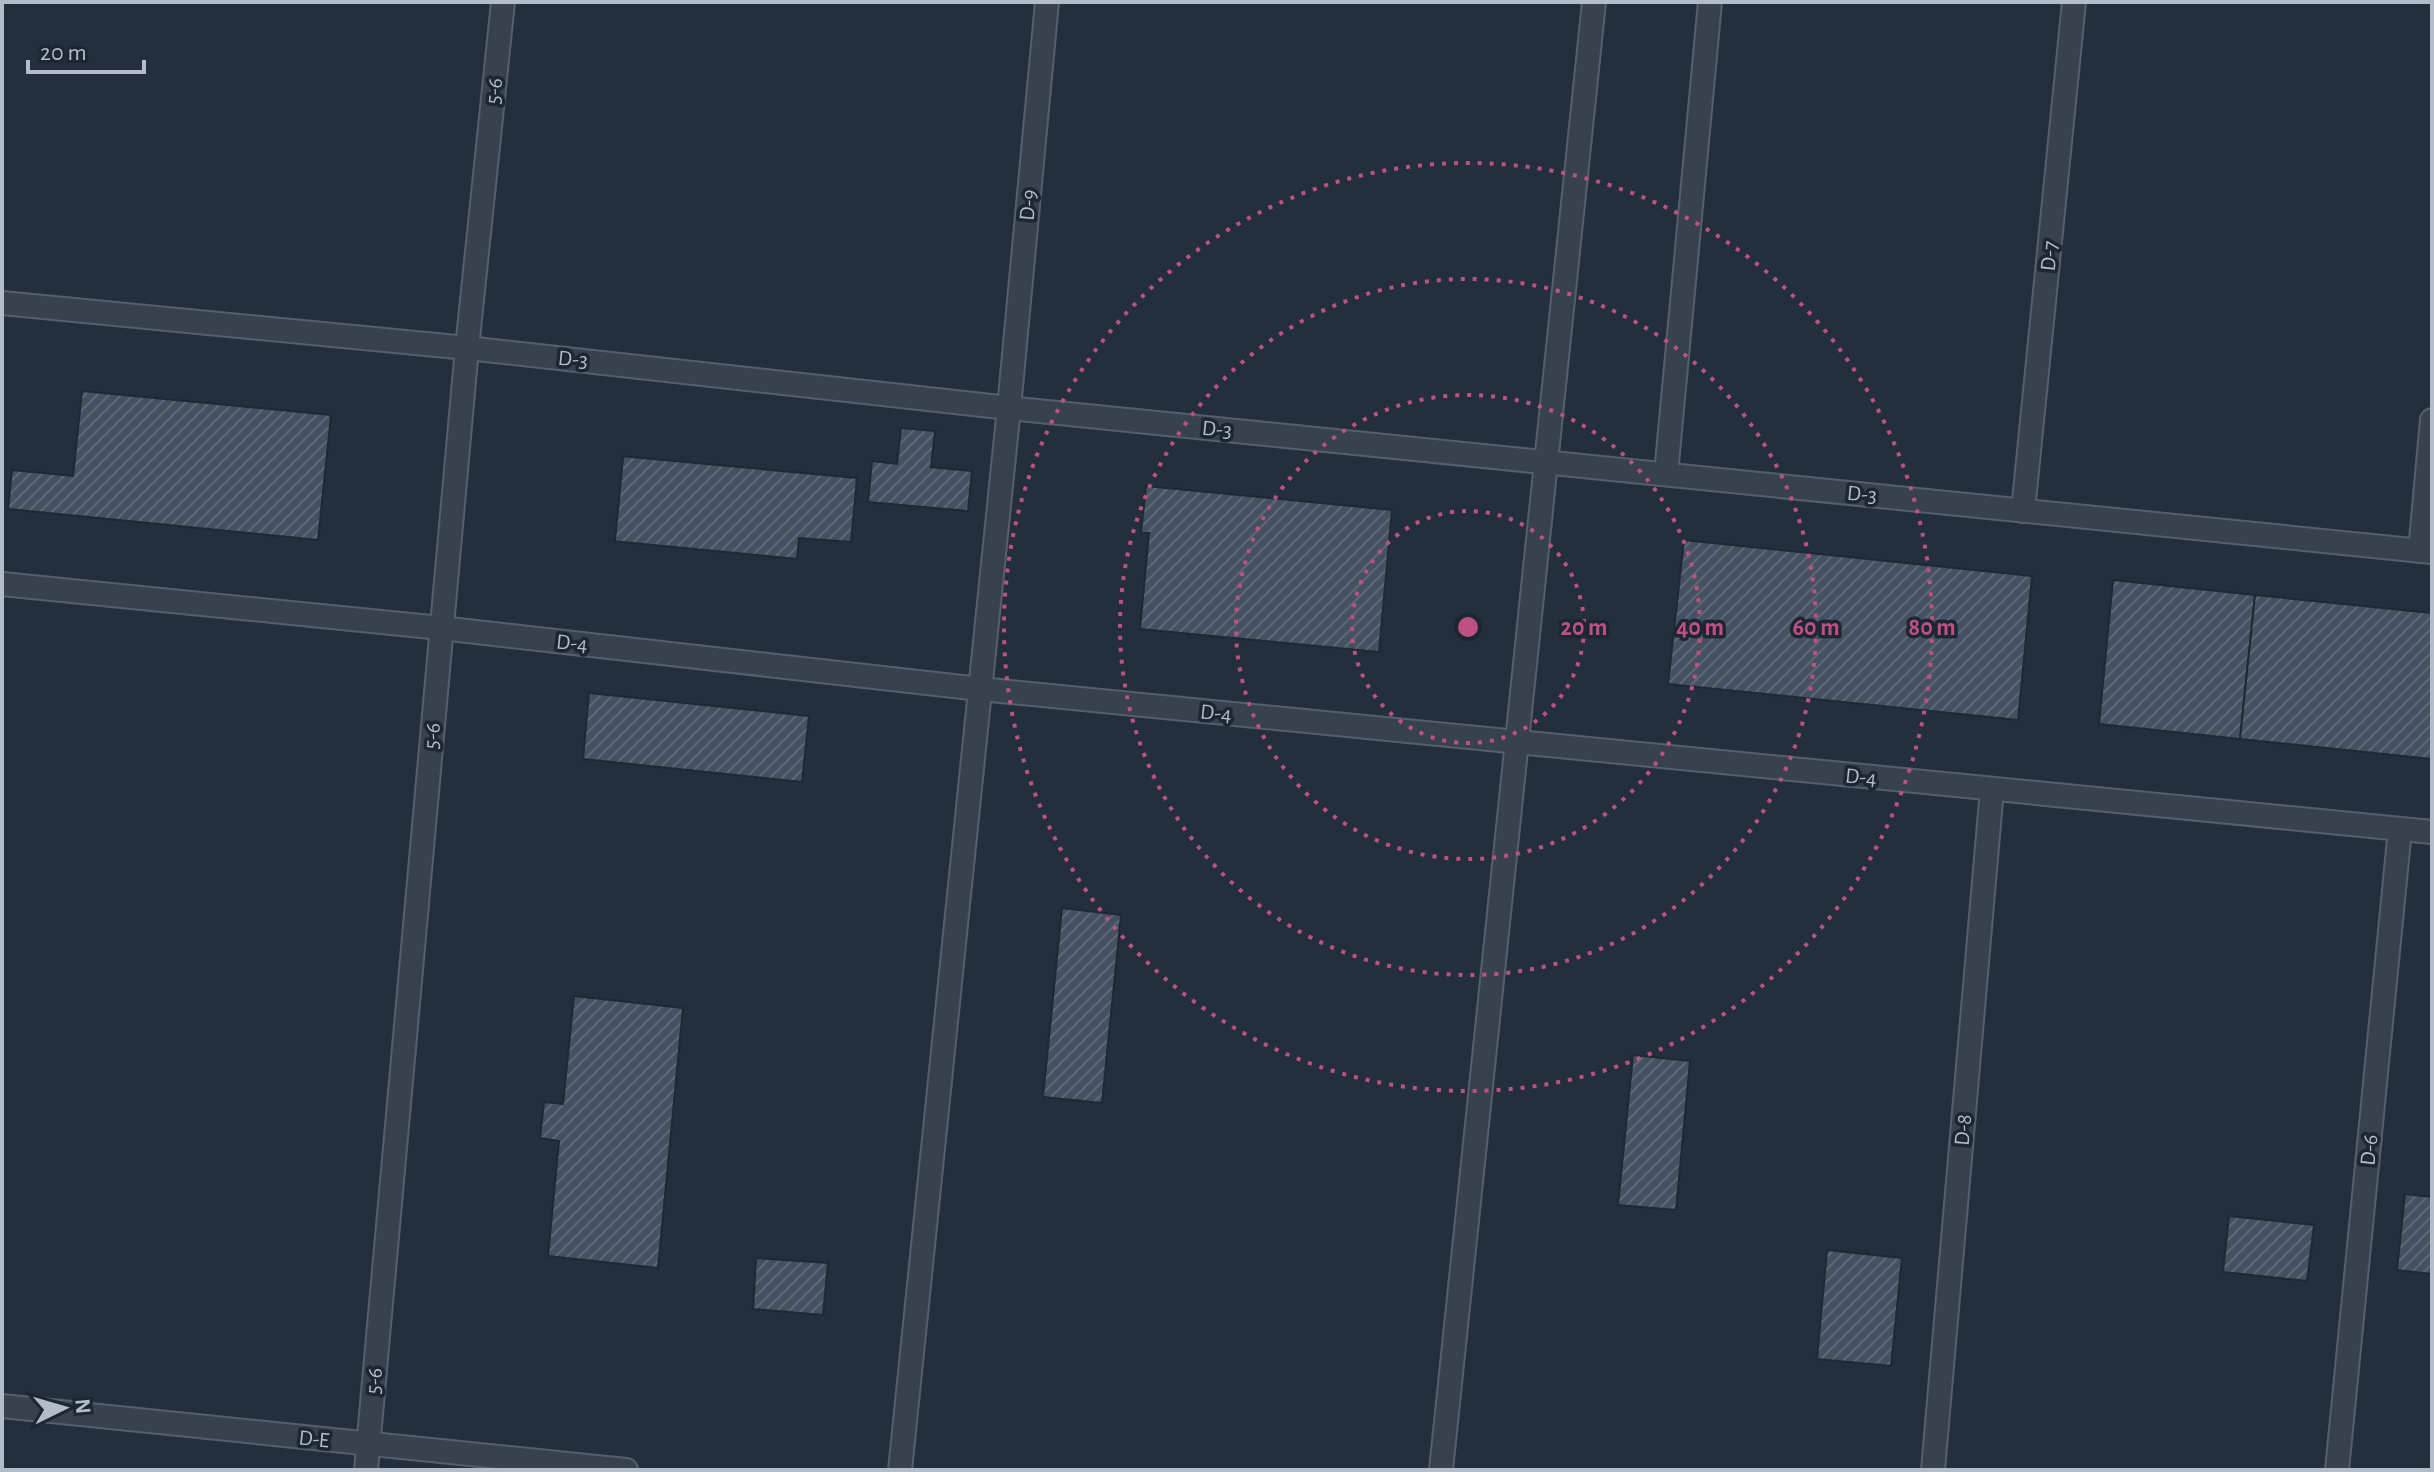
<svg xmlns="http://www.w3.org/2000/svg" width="2434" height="1472" viewBox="0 0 2434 1472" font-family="'Alegreya Sans',sans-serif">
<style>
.building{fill:url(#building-hatch);stroke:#1f2835;stroke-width:2}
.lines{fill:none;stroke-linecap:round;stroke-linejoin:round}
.service-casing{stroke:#565f6c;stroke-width:26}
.service{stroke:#38414e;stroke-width:22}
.ring{fill:none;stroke:#bd5182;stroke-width:4;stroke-dasharray:4 8}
.labels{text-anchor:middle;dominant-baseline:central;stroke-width:7;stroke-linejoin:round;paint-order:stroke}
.street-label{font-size:22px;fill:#b4bcc9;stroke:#1d2633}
.centre{fill:#bd5182;stroke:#1d2633;stroke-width:4}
.ring-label{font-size:24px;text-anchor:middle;font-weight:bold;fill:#bd5182;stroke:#1d2633;stroke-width:7;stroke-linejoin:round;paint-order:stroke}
</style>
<defs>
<pattern id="building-hatch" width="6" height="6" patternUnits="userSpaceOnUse" patternTransform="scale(2)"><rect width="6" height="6" fill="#455162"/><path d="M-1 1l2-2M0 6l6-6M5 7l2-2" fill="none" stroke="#5d6877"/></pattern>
</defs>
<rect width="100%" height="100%" fill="#242f3e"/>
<g class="building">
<polygon points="82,391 331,415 318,540 8,509 12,470 73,476"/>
<polygon points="901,428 935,431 931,467 972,471 968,511 868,502 872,461 897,464"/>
<polygon points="620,456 857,478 851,542 799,538 797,559 612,541 615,540 623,458"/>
<polygon points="1146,486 1392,510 1379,652 1140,629 1149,533 1141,533"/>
<polygon points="1684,540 2032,576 2018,720 1668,684"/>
<polygon points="2113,580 2255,595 2240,739 2099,724"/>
<polygon points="2255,595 2432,613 2432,759 2240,739"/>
<polygon points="589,693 809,716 802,782 583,759"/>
<polygon points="1062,908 1121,915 1102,1103 1043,1097"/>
<polygon points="574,996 683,1008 658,1268 548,1256 559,1141 540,1138 544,1102 563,1104"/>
<polygon points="1633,1055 1690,1061 1676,1210 1618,1205"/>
<polygon points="2405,1194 2432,1197 2432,1274 2397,1270"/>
<polygon points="2229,1216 2314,1225 2307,1281 2223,1272"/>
<polygon points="1827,1250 1902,1258 1891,1366 1817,1359"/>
<polygon points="756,1258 828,1263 823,1315 753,1309"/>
</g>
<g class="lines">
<defs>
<g id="service">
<polyline points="2,303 467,348 1009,408 2432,552"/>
<polyline points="1666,474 1710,2"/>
<polyline points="2023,511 2074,2"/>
<polyline points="2420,551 2432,420"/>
<polyline points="2,584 441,628 980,689 2432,832"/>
<polyline points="2,1406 626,1470"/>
<polyline points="366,1470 467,348 503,2"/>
<polyline points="900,1470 1009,408 1047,2"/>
<polyline points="1441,1470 1594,2"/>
<polyline points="1933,1470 1992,789"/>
<polyline points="2337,1470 2400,829"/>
</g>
</defs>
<use href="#service" class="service-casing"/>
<use href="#service" class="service"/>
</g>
<g class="ring">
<circle cx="1468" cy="627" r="116"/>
<circle cx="1468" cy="627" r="232"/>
<circle cx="1468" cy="627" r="348"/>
<circle cx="1468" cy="627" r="464"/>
</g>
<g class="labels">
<g class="street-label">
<text transform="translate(494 91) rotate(-84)">5-6</text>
<text transform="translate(1028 205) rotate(-85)">D-9</text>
<text transform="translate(2049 256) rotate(-84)">D-7</text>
<text transform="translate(573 359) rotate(6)">D-3</text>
<text transform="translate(1217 429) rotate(6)">D-3</text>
<text transform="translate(1862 494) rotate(6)">D-3</text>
<text transform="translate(572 643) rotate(6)">D-4</text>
<text transform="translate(1216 713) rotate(6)">D-4</text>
<text transform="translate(432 736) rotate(-85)">5-6</text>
<text transform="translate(1861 777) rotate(6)">D-4</text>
<text transform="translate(1963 1130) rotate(-85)">D-8</text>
<text transform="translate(2369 1150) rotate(-84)">D-6</text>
<text transform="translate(374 1381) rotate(-85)">5-6</text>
<text transform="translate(314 1439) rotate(6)">D-E</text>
</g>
</g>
<circle cx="1468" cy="627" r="12" class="centre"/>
<g class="ring-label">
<text x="1584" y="635">20 m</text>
<text x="1700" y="635">40 m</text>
<text x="1816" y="635">60 m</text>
<text x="1932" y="635">80 m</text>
</g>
<rect width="2434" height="1472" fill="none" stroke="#b4bcc9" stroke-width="8"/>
<g transform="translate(64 1408) rotate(85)" stroke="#1d2633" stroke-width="6" paint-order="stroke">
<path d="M0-6L14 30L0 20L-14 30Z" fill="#b4bcc9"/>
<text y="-12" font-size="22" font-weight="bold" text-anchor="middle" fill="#b4bcc9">N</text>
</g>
<path d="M28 60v12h116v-12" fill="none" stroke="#b4bcc9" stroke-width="4"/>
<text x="40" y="60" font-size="24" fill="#b4bcc9" stroke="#1d2633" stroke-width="6" paint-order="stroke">20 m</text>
</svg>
